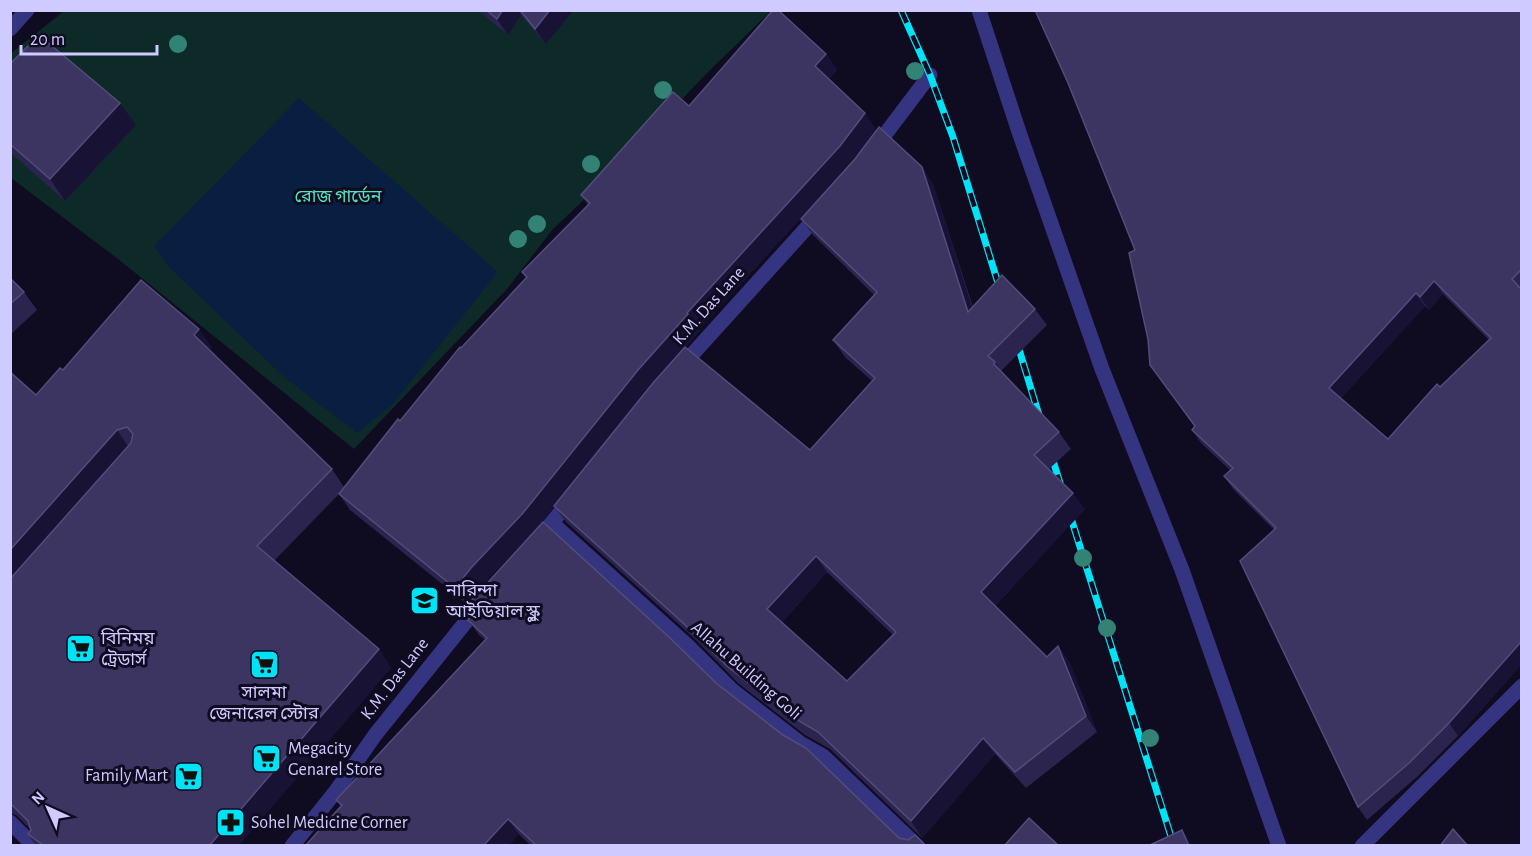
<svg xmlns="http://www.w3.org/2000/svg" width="1532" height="856" viewBox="0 0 1532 856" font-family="'Alegreya Sans','Noto Sans Bengali',sans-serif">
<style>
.green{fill:#0e2a28}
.water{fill:#091f42}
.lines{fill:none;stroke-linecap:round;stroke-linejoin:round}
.street{stroke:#353481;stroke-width:15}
.rail-casing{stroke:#00e2f5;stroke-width:7}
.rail{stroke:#0f0b20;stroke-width:4.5;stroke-dasharray:14;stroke-linecap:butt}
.tree{fill:#338276}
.wall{fill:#2a244f;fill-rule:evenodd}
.shaded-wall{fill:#181234}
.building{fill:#3c3562;stroke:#534d7b;stroke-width:1.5;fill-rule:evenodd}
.labels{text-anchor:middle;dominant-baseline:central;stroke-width:6;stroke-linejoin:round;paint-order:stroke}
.park-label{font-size:18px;fill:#51e4bc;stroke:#0f0b20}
.street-label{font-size:18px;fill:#cfcaff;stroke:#0f0b20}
.poi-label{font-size:18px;fill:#cfcaff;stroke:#0f0b20;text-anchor:start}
</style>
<rect width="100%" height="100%" fill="#0f0b20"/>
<polygon class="green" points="64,11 771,11 706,74 606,179 553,229 507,289 354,449 118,259 11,178 10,54"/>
<polygon class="water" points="299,98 498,272 392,405 357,433 284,377 169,267 154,246"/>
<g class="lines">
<g class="street">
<polyline points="979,10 1019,132 1102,369 1182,570 1279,846"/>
<polyline points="10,29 27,10"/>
<polyline points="874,149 930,75"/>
<polyline points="679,369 820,213"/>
<polyline points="552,523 688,646 733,691 800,743 823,756 917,846"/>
<polyline points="536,542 572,498"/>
<polyline points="10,822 34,846"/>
<polyline points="292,846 336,791 375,735 489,593"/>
<polyline points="1362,846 1522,686"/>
</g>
<defs>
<g id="rail">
<polyline points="901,10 930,75 953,137 1002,296"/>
<polyline points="1015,336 1042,425"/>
<polyline points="1049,448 1174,846"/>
</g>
</defs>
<use href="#rail" class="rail-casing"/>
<use href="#rail" class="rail"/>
</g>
<g class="tree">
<circle cx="178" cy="44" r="9"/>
<circle cx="915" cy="71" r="9"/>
<circle cx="663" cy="90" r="9"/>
<circle cx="591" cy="164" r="9"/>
<circle cx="537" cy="224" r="9"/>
<circle cx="518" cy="239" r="9"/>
<circle cx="1083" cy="558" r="9"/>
<circle cx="1107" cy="628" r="9"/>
<circle cx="1150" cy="738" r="9"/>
</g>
<g class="wall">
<polygon points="478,10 574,10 546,44 521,15 508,35"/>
<path d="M 1521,10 L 1521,665 L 1458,736 L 1418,776 L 1367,820 L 1358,807 L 1274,530 L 1233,489 L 1224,476 L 1230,470 L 1201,443 L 1192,430 L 1195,426 L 1150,365 L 1148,339 L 1135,250 L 1068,83 ZM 1443,294 L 1489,340 L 1440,387 L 1388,439 L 1341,398 L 1425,306 L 1429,310 Z"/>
<path d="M 826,54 L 837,70 L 829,79 L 865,113 L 876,130 L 933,184 L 973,307 L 1035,309 L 1047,325 L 1001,371 L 1004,375 L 1059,432 L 1071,449 L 1049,469 L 1085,509 L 995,606 L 1047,657 L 1058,646 L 1070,663 L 1097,732 L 1026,788 L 995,754 L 922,838 L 830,749 L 805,735 L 739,684 L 695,639 L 566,522 L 554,506 L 652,384 L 535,530 L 483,584 L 467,604 L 350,510 L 339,494 L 274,561 L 379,649 L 391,668 L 238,846 L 36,846 L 28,834 L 30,829 L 16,815 L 10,813 L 10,372 L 36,395 L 63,370 L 212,347 L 209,350 L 332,469 L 344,487 L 461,348 L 526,278 L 522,272 L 588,205 L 581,195 L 689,106 ZM 845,170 L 801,219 L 813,235 L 874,295 L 833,340 L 845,357 L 872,381 L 810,450 L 674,359 L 700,331 L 699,329 ZM 827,572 L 893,635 L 847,681 L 782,622 Z"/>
<polygon points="10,64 120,103 136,125 65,201 10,152"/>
<polygon points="10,278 24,292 37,310 10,335"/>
<polygon points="471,601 716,683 899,838 926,846 531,846 519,834 508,846 305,846 341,807 336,800 485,640 479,635 468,620 477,610"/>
</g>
<g class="shaded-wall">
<polygon points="503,10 518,10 521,15 508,35 497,19"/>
<polygon points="550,10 574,10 546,44 535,29"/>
<polygon points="826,54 837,70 827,82 815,66"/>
<polygon points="120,103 136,125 65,201 50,179"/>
<polygon points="865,113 876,130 851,163 699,329 700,331 649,387 535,530 483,584 467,604 455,588 471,568 687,313"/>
<polygon points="922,167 933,184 979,329 968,312"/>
<polygon points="1434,281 1443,294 1429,310 1420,297"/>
<polygon points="1416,293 1425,306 1338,401 1329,388"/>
<polygon points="199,329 212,347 207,353 194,335"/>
<polygon points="995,362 1007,379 994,364"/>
<polygon points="117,430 130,449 10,583 10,550"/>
<polygon points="1073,493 1085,509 993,608 981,592"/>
<polygon points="816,556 827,572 779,625 767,609"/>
<polygon points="1521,642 1521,665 1458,736 1449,723"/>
<polygon points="1058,646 1070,663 1097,732 1086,716"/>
<polygon points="379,649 391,668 238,846 209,846"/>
<polygon points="983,738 995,754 922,838 911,821"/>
<polygon points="508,819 519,834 508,846 483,846"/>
<polygon points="1182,830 1193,846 1189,846"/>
</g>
<g class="building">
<polygon points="486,10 503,10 497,19"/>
<polygon points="520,10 550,10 535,29"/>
<polygon points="773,10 778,10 826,54 815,66 865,113 840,146 687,313 688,314 638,370 523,513 471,568 455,588 339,494 398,419 400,421 460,347 461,348 527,277 522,272 590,203 581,195 673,92 689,106"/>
<path d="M 1035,10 L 1521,10 L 1521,270 L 1512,279 L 1521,289 L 1521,642 L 1449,723 L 1409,763 L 1358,807 L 1240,561 L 1276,528 L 1224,476 L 1233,468 L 1192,430 L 1195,426 L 1150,365 L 1148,339 L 1129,253 L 1135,250 L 1068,83 ZM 1434,281 L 1491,338 L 1440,387 L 1437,384 L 1388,439 L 1329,388 L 1416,293 L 1420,297 Z"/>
<polygon points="39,35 120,103 50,179 10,144 10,64"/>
<path d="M 879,127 L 922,167 L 968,312 L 1002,275 L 1035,309 L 988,356 L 995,362 L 994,364 L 1059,432 L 1034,455 L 1073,493 L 981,592 L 1047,657 L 1058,646 L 1086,716 L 1015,772 L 983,738 L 911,821 L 818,732 L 794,718 L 728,667 L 683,623 L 554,506 L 653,383 L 685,347 L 810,450 L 875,378 L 833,340 L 877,292 L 801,219 L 855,159 ZM 816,556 L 896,632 L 847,681 L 767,609 Z"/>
<polygon points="10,278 24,292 10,304"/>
<polygon points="141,280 199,329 194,335 332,469 257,546 379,649 209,846 44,846 28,834 31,830 28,821 10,803 10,579 131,443 133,434 127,427 117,430 10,550 10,372 36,395 60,368 63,370"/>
<polygon points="543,522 670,638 716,683 783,735 806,748 899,838 908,840 915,835 926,846 537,846 508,819 483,846 305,846 342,805 336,800 487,638 468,620 479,608 471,601"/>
<polygon points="1029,818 1059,846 1004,846"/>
<polygon points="1453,829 1468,846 1440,846"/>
<polygon points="1182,830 1189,846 1148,846"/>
</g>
<defs>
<symbol id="school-square" viewBox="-11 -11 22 22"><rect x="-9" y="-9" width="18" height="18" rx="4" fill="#00e2f5" stroke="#0f0b20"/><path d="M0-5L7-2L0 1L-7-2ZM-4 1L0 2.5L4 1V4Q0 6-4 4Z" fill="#111"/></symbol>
<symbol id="supermarket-square" viewBox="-11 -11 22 22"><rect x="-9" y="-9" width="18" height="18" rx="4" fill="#00e2f5" stroke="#0f0b20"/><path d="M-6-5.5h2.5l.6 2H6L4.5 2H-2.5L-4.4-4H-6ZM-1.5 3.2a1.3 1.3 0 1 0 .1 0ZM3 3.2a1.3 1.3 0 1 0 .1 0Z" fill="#111"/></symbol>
<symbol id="pharmacy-square" viewBox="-11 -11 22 22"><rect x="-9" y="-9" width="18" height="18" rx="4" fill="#00e2f5" stroke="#0f0b20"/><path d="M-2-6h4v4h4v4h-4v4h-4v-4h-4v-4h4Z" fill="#111"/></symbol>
</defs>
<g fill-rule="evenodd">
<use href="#school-square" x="408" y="584" width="33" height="33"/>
<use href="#supermarket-square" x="64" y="632" width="33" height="33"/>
<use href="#supermarket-square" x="248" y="648" width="33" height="33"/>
<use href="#supermarket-square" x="250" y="742" width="33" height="33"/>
<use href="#supermarket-square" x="172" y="760" width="33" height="33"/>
<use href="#pharmacy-square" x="214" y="806" width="33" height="33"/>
</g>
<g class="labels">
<g class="park-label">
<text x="338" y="197">রোজ গার্ডেন</text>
</g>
<g class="street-label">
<text transform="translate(709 306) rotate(-48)">K.M. Das Lane</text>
<text transform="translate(746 671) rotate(41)">Allahu Building Goli</text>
<text transform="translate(395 679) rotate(-52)">K.M. Das Lane</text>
</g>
<g class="poi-label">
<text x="446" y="591">নারিন্দা<tspan x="446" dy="21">আইডিয়াল স্কুল</tspan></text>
<text x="101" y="639">বিনিময়<tspan x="101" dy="21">ট্রেডার্স</tspan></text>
<text x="264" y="693" text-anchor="middle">সালমা<tspan x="264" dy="21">জেনারেল স্টোর</tspan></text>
<text x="288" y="749">Megacity<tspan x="288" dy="21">Genarel Store</tspan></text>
<text x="168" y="776" text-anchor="end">Family Mart</text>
<text x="251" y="823">Sohel Medicine Corner</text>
</g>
</g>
<rect width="1532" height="856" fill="none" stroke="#cfcaff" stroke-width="24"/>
<g transform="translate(48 808) rotate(315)" stroke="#0f0b20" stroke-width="4.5" paint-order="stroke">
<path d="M0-4.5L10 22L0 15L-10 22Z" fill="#cfcaff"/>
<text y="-9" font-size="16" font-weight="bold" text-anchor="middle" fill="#cfcaff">N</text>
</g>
<path d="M21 45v9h136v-9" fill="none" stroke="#cfcaff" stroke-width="3"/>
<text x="30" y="45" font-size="18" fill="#cfcaff" stroke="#0f0b20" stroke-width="4.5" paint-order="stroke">20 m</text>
</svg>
